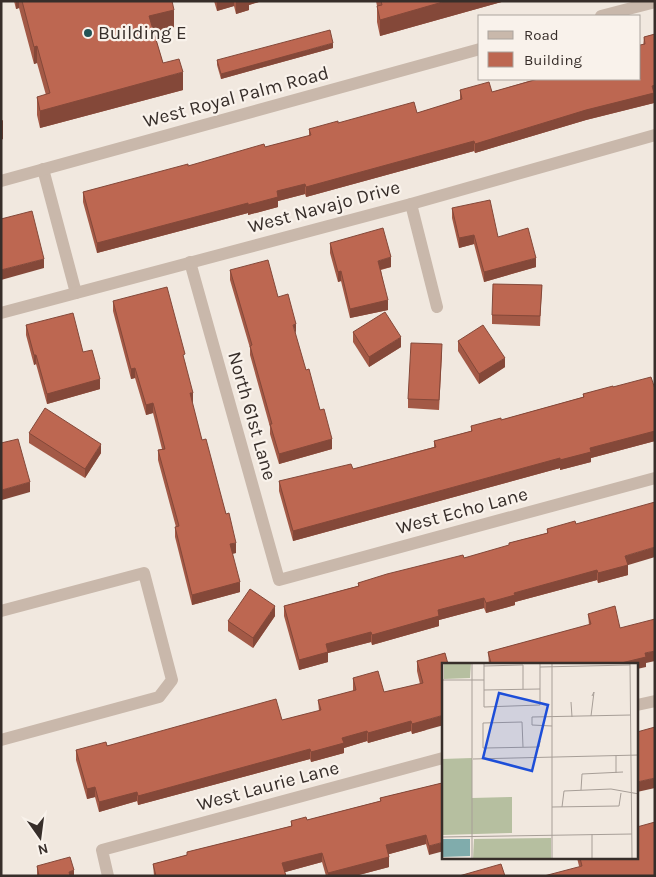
<svg xmlns="http://www.w3.org/2000/svg" width="656" height="877" viewBox="0 0 656 877" font-family="Karla,sans-serif">
<style>
.lines{fill:none;stroke-linecap:round;stroke-linejoin:round}
.street{stroke:#c9b8ab;stroke-width:12}
.wall{fill:#a35946}
.shaded-wall{fill:#844839}
.building{fill:#bd6751;stroke:#844839}
.poi-dot{fill:#225456;stroke:#f9f2eb;stroke-width:2}
.labels{text-anchor:middle;dominant-baseline:central;stroke-width:4.5;stroke-linejoin:round;paint-order:stroke}
.poi-label{font-size:19px;fill:#372e2a;stroke:#f9f2eb;text-anchor:start}
.street-label{font-size:19px;fill:#372e2a;stroke:#f9f2eb}
.inset-road{fill:none;stroke:#a79e97;stroke-width:1}
.view{fill:#1d4ed8;fill-opacity:0.15;stroke:#1d4ed8;stroke-width:2.5}
.inset-edge{fill:none;stroke:#372e2a;stroke-width:2.5}
</style>
<rect width="100%" height="100%" fill="#f1e8df"/>
<g class="lines">
<g class="street">
<polyline points="601,16 655,2"/>
<polyline points="43,169 76,293"/>
<polyline points="1,181 480,49"/>
<polyline points="411,204 437,307"/>
<polyline points="190,262 279,580 655,478"/>
<polyline points="1,313 411,204 655,135"/>
<polyline points="1,611 144,573 172,680 159,697 1,740"/>
<polyline points="637,705 655,701"/>
<polyline points="108,876 102,850 443,758"/>
</g>
</g>
<g class="wall">
<polygon points="14,1 172,1 174,27 154,33 163,63 183,90 40,128 37,115 37,97 46,95 37,63 34,64 19,8 16,9"/>
<polygon points="214,1 262,1 249,5 249,10 236,14 234,6 217,11"/>
<polygon points="376,1 505,1 380,36 377,22 377,6"/>
<polygon points="655,34 654,103 586,120 475,153 474,151 306,197 305,194 278,201 278,207 248,215 248,213 97,253 83,202 83,192 309,136 309,129 338,123 417,113 460,100 460,90 492,92 536,79 640,79 644,37"/>
<polygon points="333,48 221,79 217,65 217,60"/>
<polygon points="452,208 498,237 536,267 484,282 474,244 459,248 452,218"/>
<polygon points="330,243 391,267 381,270 388,310 350,318 341,281 338,282 330,253"/>
<polygon points="230,270 278,297 306,370 332,449 279,464 270,434 270,427 250,355 250,348 230,280"/>
<polygon points="542,285 540,326 492,324 492,315"/>
<polygon points="113,301 185,362 193,402 192,403 202,440 226,514 236,553 232,554 240,592 192,605 175,537 175,527 176,527 158,460 158,450 162,449 153,413 146,415 135,378 131,379 113,311"/>
<polygon points="26,325 83,352 100,389 47,404 36,364 34,365 26,335"/>
<polygon points="353,332 401,347 369,367 353,342"/>
<polygon points="458,341 505,367 479,384 458,351"/>
<polygon points="442,354 439,410 408,408 408,399"/>
<polygon points="613,387 655,389 655,441 591,458 591,462 560,470 560,468 293,541 279,491 279,481 353,469 434,447 434,441 471,431 471,426 501,420 583,397 583,394"/>
<polygon points="29,433 101,453 85,478 29,443"/>
<polygon points="576,524 628,565 628,575 598,583 597,580 515,602 515,605 486,613 484,608 439,620 439,626 372,645 371,642 328,653 328,662 299,670 284,616 284,606 358,586 358,583 464,558 509,546 509,543 547,533 547,529"/>
<polygon points="588,614 620,628 646,663 646,667 489,664 488,652 589,625"/>
<polygon points="275,616 253,648 228,631 228,621"/>
<polygon points="445,653 426,730 412,734 411,731 368,743 367,741 344,748 344,753 311,762 310,759 138,805 137,801 99,812 95,797 87,799 76,760 76,750 282,720 319,711 318,700 353,691 353,678 384,692 420,684 417,671 417,661"/>
<polygon points="442,783 429,855 426,844 389,854 389,867 355,876 326,876 322,862 285,872 286,876 154,876 153,864 187,855 187,852 291,826 291,821 307,820 380,801 380,798"/>
<polygon points="577,858 637,858 655,876 579,866"/>
<polygon points="37,866 74,876 37,876"/>
</g>
<g class="shaded-wall">
<polygon points="16,1 19,1 19,8 16,9"/>
<polygon points="217,1 234,1 234,6 217,11"/>
<polygon points="236,1 262,1 249,5 249,10 236,14"/>
<polygon points="446,1 505,1 380,36 380,20"/>
<polygon points="174,10 174,27 149,34 149,16"/>
<polygon points="333,43 333,48 221,79 221,74"/>
<polygon points="37,46 37,63 34,64 34,47"/>
<polygon points="183,72 183,90 40,128 40,111"/>
<polygon points="655,85 654,103 586,120 475,153 475,144"/>
<polygon points="3,120 3,139 1,140 1,121"/>
<polygon points="474,141 474,151 306,197 306,187"/>
<polygon points="305,184 305,194 278,201 278,207 248,215 248,205 277,191"/>
<polygon points="248,203 248,213 97,253 97,243"/>
<polygon points="474,235 474,244 459,248 459,238"/>
<polygon points="391,257 391,267 378,270 378,261"/>
<polygon points="536,258 536,267 484,282 484,272"/>
<polygon points="44,259 44,268 1,280 1,270"/>
<polygon points="341,271 341,281 338,282 338,272"/>
<polygon points="388,300 388,310 350,318 350,309"/>
<polygon points="296,324 296,334 293,325"/>
<polygon points="401,337 401,347 369,367 369,357"/>
<polygon points="34,355 36,355 36,364 34,365"/>
<polygon points="505,358 505,367 479,384 479,374"/>
<polygon points="135,368 135,378 131,379 131,369"/>
<polygon points="100,379 100,389 47,404 47,394"/>
<polygon points="190,393 193,393 193,402 190,403"/>
<polygon points="153,403 153,413 146,415 146,405"/>
<polygon points="655,431 655,441 591,458 591,462 560,470 560,460 590,448"/>
<polygon points="332,439 332,449 279,464 279,454"/>
<polygon points="101,444 101,453 85,478 85,469"/>
<polygon points="560,458 560,468 293,541 293,531"/>
<polygon points="30,482 30,492 2,500 2,490"/>
<polygon points="236,543 236,553 230,554 230,544"/>
<polygon points="655,547 655,557 625,566 625,556"/>
<polygon points="628,565 628,575 598,583 598,573"/>
<polygon points="597,570 597,580 515,602 515,605 486,613 486,603 514,593"/>
<polygon points="240,582 240,592 192,605 192,595"/>
<polygon points="484,598 484,608 439,620 439,626 372,645 372,635 438,610"/>
<polygon points="275,606 275,616 253,648 253,638"/>
<polygon points="371,632 371,642 328,653 328,662 299,670 299,660 326,644"/>
<polygon points="655,651 655,661 646,663 646,667 637,669 637,664 617,664 645,653"/>
<polygon points="444,715 444,725 426,730 412,734 412,724"/>
<polygon points="411,721 411,731 368,743 368,733"/>
<polygon points="367,731 367,741 344,748 344,753 311,762 311,752 342,738"/>
<polygon points="310,749 310,759 138,805 138,796"/>
<polygon points="655,778 655,788 637,792 637,782"/>
<polygon points="95,787 95,797 87,799 87,789"/>
<polygon points="137,792 137,801 99,812 99,802"/>
<polygon points="426,835 426,844 386,855 386,845"/>
<polygon points="444,842 444,851 429,855 429,846"/>
<polygon points="322,853 322,862 282,873 282,863"/>
<polygon points="389,857 389,867 355,876 328,876 328,873"/>
<polygon points="74,870 74,876 69,876 69,872"/>
</g>
<g class="building">
<polygon points="22,1 172,1 174,10 149,16 163,63 179,59 183,72 40,111 37,97 50,93 37,46 34,47"/>
<polygon points="381,1 446,1 380,20 377,6 382,5"/>
<polygon points="330,30 333,43 221,74 217,60"/>
<polygon points="655,34 655,85 652,86 654,93 586,110 475,144 474,141 306,187 305,184 277,191 278,197 248,205 248,203 97,243 83,192 188,164 188,166 264,144 265,147 311,135 309,129 338,121 338,123 414,102 417,113 462,99 460,90 489,82 492,92 538,79 640,79 640,45 645,44 644,37"/>
<polygon points="490,200 498,237 528,228 536,258 484,272 474,235 459,238 452,208"/>
<polygon points="32,211 44,259 1,270 1,219"/>
<polygon points="383,228 391,257 378,261 388,300 350,309 341,271 338,272 330,243"/>
<polygon points="268,260 278,297 288,294 296,324 293,325 306,370 309,369 320,410 324,409 332,439 279,454 270,424 272,424 250,346 252,345 230,270"/>
<polygon points="493,284 542,285 540,316 492,315"/>
<polygon points="167,287 185,354 183,355 193,393 190,393 202,440 206,439 226,514 229,513 236,543 230,544 240,582 192,595 175,527 179,526 158,450 165,449 153,403 146,405 135,368 131,369 113,301"/>
<polygon points="385,312 401,337 369,357 353,332"/>
<polygon points="73,313 83,352 92,350 100,379 47,394 36,355 34,355 26,325"/>
<polygon points="483,325 505,358 479,374 458,341"/>
<polygon points="411,343 442,344 439,400 408,399"/>
<polygon points="651,377 655,389 655,431 590,448 591,452 560,460 560,458 293,531 279,481 351,464 353,469 436,447 434,441 472,431 471,426 501,418 501,420 584,397 583,394 613,386 613,387"/>
<polygon points="45,408 101,444 85,469 29,433"/>
<polygon points="18,439 30,482 2,490 1,443"/>
<polygon points="655,502 655,547 625,556 628,565 598,573 597,570 514,593 515,595 486,603 484,598 438,610 439,616 372,635 371,632 326,644 328,652 299,660 284,606 359,586 358,583 387,574 463,555 464,558 509,545 509,543 548,533 547,529 575,521 576,524"/>
<polygon points="250,589 275,606 253,638 228,621"/>
<polygon points="615,606 620,628 655,619 655,651 645,653 646,657 617,664 487,664 491,663 488,652 591,624 588,614"/>
<polygon points="445,653 448,664 444,664 444,715 426,720 412,724 411,721 368,733 367,731 342,738 344,743 311,752 310,749 138,796 137,792 99,802 95,787 87,789 76,750 106,742 107,746 276,699 282,720 321,710 318,700 356,690 353,678 378,671 384,692 423,683 417,661"/>
<polygon points="655,727 655,778 637,782 637,732"/>
<polygon points="442,783 444,785 444,842 429,846 426,835 386,845 389,857 328,873 322,853 282,863 286,876 156,876 153,864 187,855 187,852 292,826 291,821 306,817 307,820 381,801 380,798"/>
<polygon points="655,822 655,876 544,876 582,866 580,858 637,858 637,827"/>
<polygon points="70,857 74,870 69,872 70,876 39,876 37,866"/>
<polygon points="501,864 505,876 459,876"/>
</g>
<circle class="poi-dot" cx="88" cy="33" r="5"/>
<g class="labels">
<g class="poi-label">
<text x="98" y="33">Building E</text>
</g>
<g class="street-label">
<text transform="translate(236 97) rotate(-15)">West Royal Palm Road</text>
<text transform="translate(324 207) rotate(-15)">West Navajo Drive</text>
<text transform="translate(252 416) rotate(74)">North 61st Lane</text>
<text transform="translate(462 511) rotate(-15)">West Echo Lane</text>
<text transform="translate(268 786) rotate(-15)">West Laurie Lane</text>
</g>
</g>
<g transform="translate(442 663)">
<rect width="196" height="196" fill="#f1e8df"/>
<path d="M 30,95 L 30,135 L 70,134 L 70,170 L 0,172 L 0,96 ZM 109,175 L 109,196 L 31,196 L 32,176 Z" fill="#b6bfa0"/>
<path d="M 2,0 L 29,0 L 28,15 L 2,16 Z" fill="#b6bfa0"/>
<path d="M 0,176 L 28,176 L 28,193 L 0,194 Z" fill="#80acac"/>
<path class="inset-road" d="M 30,0 L 30,196M 42,0 L 42,44 L 98,42 L 98,0M 110,0 L 110,196M 188,0 L 190,196M 42,3 L 81,2 L 81,26M 98,4 L 188,2M 0,17 L 42,17M 42,27 L 98,26M 129,39 L 130,54M 149,53 L 152,29 L 150,33M 110,63 L 90,62 L 90,54 L 189,52M 81,84 L 80,59 L 41,60 L 41,85 L 43,85 L 97,84 L 98,78M 174,92 L 174,110M 31,96 L 197,92M 139,127 L 140,111 L 181,109M 110,144 L 177,143 L 179,130M 120,144 L 122,128 L 169,126 L 197,131M 0,174 L 190,171M 150,196 L 150,171"/>
<path class="view" d="M 57,30 L 106,42 L 90,108 L 41,95 Z"/>
<rect width="196" height="196" class="inset-edge"/>
</g>
<rect width="656" height="877" fill="none" stroke="#372e2a" stroke-width="5"/>
<rect x="478" y="15" width="162" height="65" fill="#f9f2eb" stroke="#aba49e"/>
<rect x="488" y="31" width="25" height="8" fill="#c9b8ab" stroke="#aba49e"/>
<text x="524" y="40" font-size="15" fill="#372e2a">Road</text>
<rect x="488" y="52" width="25" height="15" fill="#bd6751" stroke="#aba49e"/>
<text x="524" y="65" font-size="15" fill="#372e2a">Building</text>
<g transform="translate(40 837) rotate(166)" stroke="#f9f2eb" stroke-width="4" paint-order="stroke">
<path d="M0-4L9 19L0 12L-9 19Z" fill="#372e2a"/>
<text y="-8" font-size="14" font-weight="bold" text-anchor="middle" fill="#372e2a">N</text>
</g>
</svg>
